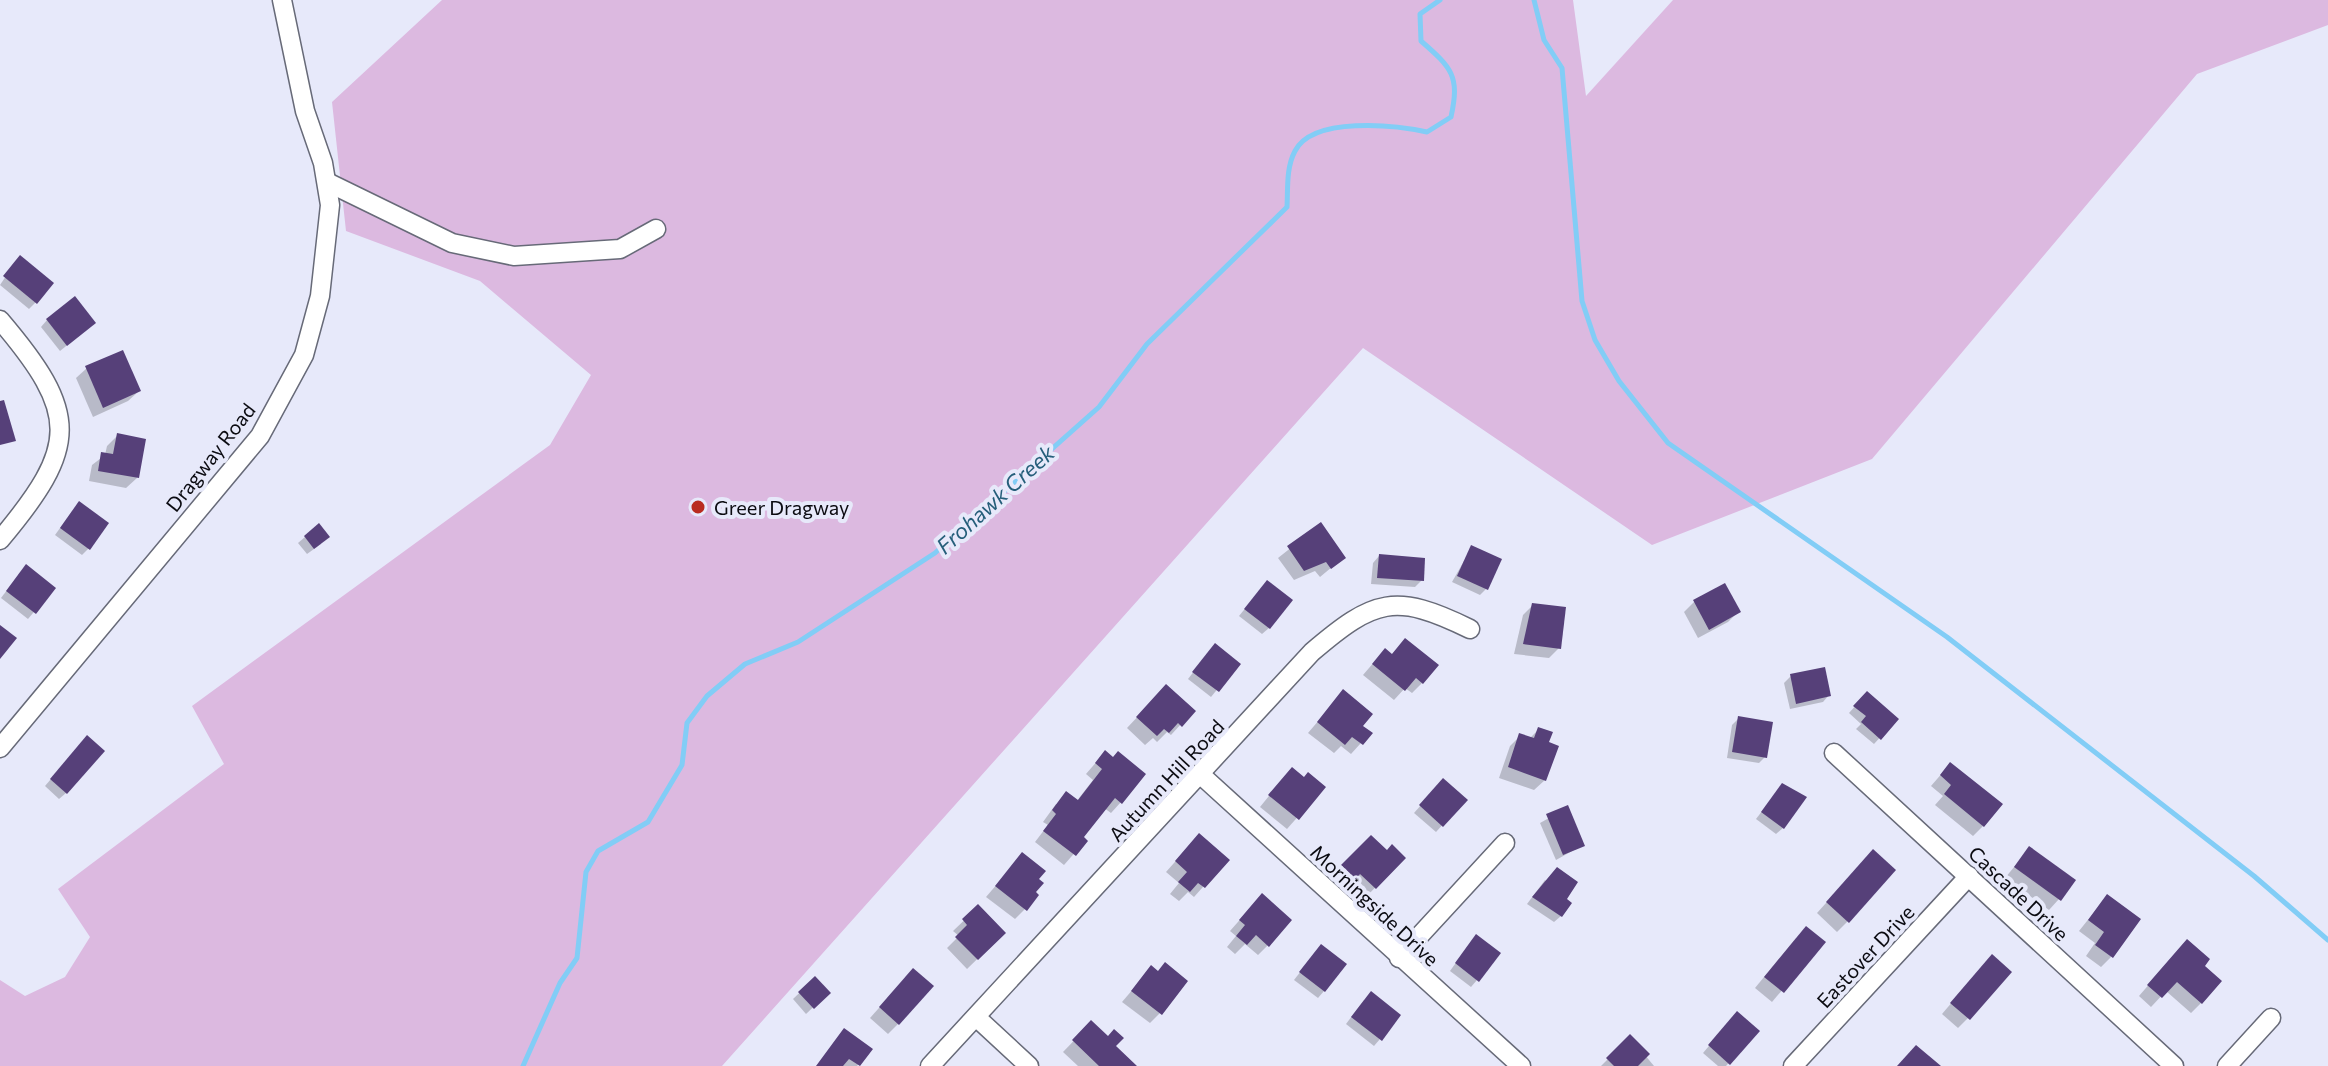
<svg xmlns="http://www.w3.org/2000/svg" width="2328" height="1066" viewBox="0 0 2328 1066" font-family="Commissioner,sans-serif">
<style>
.green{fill:#dcb9e0}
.shadow{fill:#0003}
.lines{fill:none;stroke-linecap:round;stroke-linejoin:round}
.stream{stroke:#82cdf6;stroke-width:5}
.building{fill:#564079}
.minor-casing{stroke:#676a78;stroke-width:21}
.minor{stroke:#fff;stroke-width:18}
.poi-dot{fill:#b92c20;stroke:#e7e9fa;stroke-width:3}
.labels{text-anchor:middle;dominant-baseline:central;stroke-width:8;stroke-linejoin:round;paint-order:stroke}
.street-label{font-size:20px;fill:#0b0b11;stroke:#e7e9fa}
.poi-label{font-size:20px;fill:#0b0b11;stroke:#e7e9fa;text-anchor:start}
.water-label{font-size:22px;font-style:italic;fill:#255e7a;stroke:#e7e9fa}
</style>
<rect width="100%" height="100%" fill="#e7e9fa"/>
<polygon class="green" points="442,0 1573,0 1586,96 1673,0 2328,0 2328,25 2197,74 1872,459 1652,545 1363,348 722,1066 0,1066 0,980 25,996 65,977 90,937 58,889 224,764 192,706 550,445 591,375 480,281 346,231 332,102"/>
<g class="shadow">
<polygon points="14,264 36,302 29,309 0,285"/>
<polygon points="47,320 87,329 60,351 41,327"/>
<polygon points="87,368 139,391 128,401 93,417 76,378"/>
<polygon points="118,435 137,478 126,488 89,481 92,465 105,455 107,446"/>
<polygon points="73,510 89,548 82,555 55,535"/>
<polygon points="1321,524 1344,557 1320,577 1315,571 1294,580 1278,558"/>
<polygon points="305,537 321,544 307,554 298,543"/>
<polygon points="1472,547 1486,589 1480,595 1452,582"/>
<polygon points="1379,556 1422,580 1415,587 1371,584 1373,563"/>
<polygon points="20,573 54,588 28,619 1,598"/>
<polygon points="1724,585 1738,612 1728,622 1698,638 1684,612 1694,602"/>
<polygon points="1261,589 1269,628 1262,634 1239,616"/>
<polygon points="1533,605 1559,648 1549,658 1514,654 1523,615"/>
<polygon points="1405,641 1422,683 1412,693 1405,688 1394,700 1363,675 1375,661 1391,655"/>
<polygon points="1209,652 1238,664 1211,697 1188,679"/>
<polygon points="1791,676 1829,695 1823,702 1790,709 1784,683"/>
<polygon points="1343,692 1360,726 1370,733 1351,754 1341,746 1334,753 1308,733"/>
<polygon points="1867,693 1896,720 1874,744 1856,729 1861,724 1849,713"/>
<polygon points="1156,697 1193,711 1171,735 1167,732 1157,742 1153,738 1145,745 1127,728"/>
<polygon points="1739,718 1765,757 1759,763 1727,758 1732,725"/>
<polygon points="1539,729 1547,744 1545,780 1534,790 1499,778 1510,746 1520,736 1529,739"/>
<polygon points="81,744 66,793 59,799 45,786"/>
<polygon points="1105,752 1121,802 1111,813 1104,808 1081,838 1085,841 1064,865 1035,842 1048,825 1043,822 1056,804 1076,802 1093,780 1086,774"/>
<polygon points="1950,764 1983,826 1973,836 1935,805 1943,796 1931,786"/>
<polygon points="1304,779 1324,787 1287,829 1260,807 1282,780"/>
<polygon points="1782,785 1783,828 1776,834 1756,819"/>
<polygon points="1437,787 1465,800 1436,832 1414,813"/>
<polygon points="1567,808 1583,845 1556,860 1540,823"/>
<polygon points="1371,837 1387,853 1404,858 1365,898 1349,883 1344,888 1333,877"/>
<polygon points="1189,846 1227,860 1194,897 1188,892 1179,901 1170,894 1179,883 1166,872"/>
<polygon points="2029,849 2059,899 2049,910 2005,878"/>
<polygon points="1022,855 1036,879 1025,909 1015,919 986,897"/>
<polygon points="1863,862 1847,922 1837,932 1817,913"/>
<polygon points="1545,880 1564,900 1561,916 1554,922 1527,904"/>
<polygon points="2107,896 2111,957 2101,967 2086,956 2095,943 2079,931"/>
<polygon points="1252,906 1268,945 1258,955 1245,944 1235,954 1227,947 1236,936 1230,931"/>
<polygon points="978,907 1004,933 967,969 947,948 959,936 953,931"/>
<polygon points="1796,938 1823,942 1772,1002 1755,988"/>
<polygon points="1470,943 1477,980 1471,987 1450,971"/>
<polygon points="2177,952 2202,966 2201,1003 2191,1013 2166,991 2151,1007 2139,996"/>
<polygon points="1315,953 1324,991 1318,998 1294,980"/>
<polygon points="1982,967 1968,1018 1958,1028 1942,1014"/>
<polygon points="1151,968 1160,1013 1150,1023 1122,1002"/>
<polygon points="815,978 828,993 806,1014 793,999"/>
<polygon points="903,981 898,1024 888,1034 870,1018"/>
<polygon points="1364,1000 1380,1039 1374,1046 1346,1024"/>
<polygon points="1731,1020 1757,1031 1726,1066 1718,1066 1703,1053"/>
<polygon points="1091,1023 1113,1047 1125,1066 1078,1066 1063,1052"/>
<polygon points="1630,1037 1654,1066 1601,1066"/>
<polygon points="870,1049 857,1066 816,1066"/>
</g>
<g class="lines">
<g class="stream">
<polyline points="1534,0 1544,40 1562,68 1582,301 1595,340 1619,381 1668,443 1947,637 2254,876 2328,940"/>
<path d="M 523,1066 L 560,983 L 577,958 L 586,872 L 598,851 L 648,822 L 682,765 L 687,723 L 707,696 L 745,664 L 798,642 L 935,553 L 1099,407 L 1147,344 L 1287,207 C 1288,188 1286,168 1295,151 C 1313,116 1395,125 1427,132 L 1451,117 C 1460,76 1452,68 1421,41 L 1420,14 L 1440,0"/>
</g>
</g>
<g class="building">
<polygon points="20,255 54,283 37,304 3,276"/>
<polygon points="75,296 96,323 67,346 46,319"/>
<polygon points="123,350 141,391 103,408 85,366"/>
<polygon points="4,400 16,441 0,445 0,401"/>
<polygon points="117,433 146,439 139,478 98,471 101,452 113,454"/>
<polygon points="79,501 109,523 90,550 60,528"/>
<polygon points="1321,522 1346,558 1331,569 1326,562 1304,571 1287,546"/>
<polygon points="319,523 330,537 314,549 304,536"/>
<polygon points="1471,545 1502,559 1488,590 1457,576"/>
<polygon points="1379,554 1425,558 1424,581 1377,578"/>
<polygon points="26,564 56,588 36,614 6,591"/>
<polygon points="1267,580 1293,600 1270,629 1244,609"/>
<polygon points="1725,583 1741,612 1709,630 1693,600"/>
<polygon points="1532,603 1566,607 1561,649 1523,644"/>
<polygon points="0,625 17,638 0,659"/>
<polygon points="1405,638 1439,665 1423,684 1416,678 1405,691 1372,664 1385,648 1392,654"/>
<polygon points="1215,643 1241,664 1219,692 1192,672"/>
<polygon points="1825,667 1831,696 1796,704 1790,674"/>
<polygon points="1166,684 1196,711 1182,727 1178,723 1169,733 1164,729 1157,736 1136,717"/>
<polygon points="1343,689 1373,714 1363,726 1373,733 1363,745 1352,737 1345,745 1317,722"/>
<polygon points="1867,691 1899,719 1881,740 1861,722 1866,716 1853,706"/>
<polygon points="1738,716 1773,722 1767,758 1732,752"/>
<polygon points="1538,727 1553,732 1549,742 1559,746 1546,781 1508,767 1519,733 1534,738"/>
<polygon points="87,735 105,751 67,794 50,779"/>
<polygon points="1105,750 1113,757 1118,751 1146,774 1122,804 1115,798 1084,837 1088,841 1076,856 1043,831 1056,814 1052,810 1066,791 1078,800 1102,769 1095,763"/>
<polygon points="1950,762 2003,804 1984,827 1944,794 1951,785 1940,775"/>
<polygon points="1292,767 1304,777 1308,772 1326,787 1299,820 1268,795"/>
<polygon points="1443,778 1468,800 1443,827 1419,805"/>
<polygon points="1782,783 1807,797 1784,829 1761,812"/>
<polygon points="1568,805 1585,846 1563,855 1546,814"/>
<polygon points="1199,833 1230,860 1205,888 1198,883 1190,892 1178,882 1187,872 1175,861"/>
<polygon points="1371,835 1387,850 1392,844 1406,858 1376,889 1360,874 1356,879 1341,865"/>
<polygon points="2029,846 2076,880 2061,901 2014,867"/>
<polygon points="1873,849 1896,870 1849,923 1826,902"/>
<polygon points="1022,852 1046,871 1039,879 1044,883 1036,892 1039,895 1027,911 995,886"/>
<polygon points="1557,867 1578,882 1567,899 1572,903 1562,917 1532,897"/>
<polygon points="1262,893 1292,920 1269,947 1256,935 1247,945 1236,936 1245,925 1239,920"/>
<polygon points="2107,894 2141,919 2113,958 2095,945 2104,932 2088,920"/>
<polygon points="978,904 1006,933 978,960 955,937 967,925 962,919"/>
<polygon points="1806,926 1826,942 1784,993 1764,977"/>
<polygon points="1476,934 1501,953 1479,982 1455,963"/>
<polygon points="2187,939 2210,959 2205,966 2222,981 2202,1004 2177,982 2162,998 2147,985"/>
<polygon points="1321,944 1347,964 1325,992 1299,972"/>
<polygon points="1992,954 2012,972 1970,1020 1950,1003"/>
<polygon points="1165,962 1188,981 1162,1015 1131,991 1151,965 1158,971"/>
<polygon points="913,968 934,986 899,1025 879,1007"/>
<polygon points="815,976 831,993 814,1009 798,992"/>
<polygon points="1371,991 1401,1015 1382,1041 1351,1017"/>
<polygon points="1737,1011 1760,1031 1730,1065 1708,1045"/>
<polygon points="1091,1020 1108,1036 1114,1029 1124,1038 1116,1046 1137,1066 1099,1066 1072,1040"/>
<polygon points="844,1028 873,1049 860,1066 849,1059 843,1066 816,1066"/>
<polygon points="1630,1034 1650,1054 1638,1066 1614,1066 1606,1058"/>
<polygon points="1916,1045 1941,1066 1897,1066"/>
</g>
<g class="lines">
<defs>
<g id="minor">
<polyline points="327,182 452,243 514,256 620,249 656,229"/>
<path d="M 0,320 C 80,414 79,446 0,540"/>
<polyline points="0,748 260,436 304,355 320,296 330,205 323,163 305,111 282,0"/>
<polyline points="1834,753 2174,1066"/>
<polyline points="1201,775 1521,1066"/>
<polyline points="1399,958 1505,843"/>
<polyline points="976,1017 1029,1066"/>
<path d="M 930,1066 L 1312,652 C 1374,599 1395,592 1470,629"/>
<polyline points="1793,1066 1969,876"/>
<polyline points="2227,1066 2271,1018"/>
</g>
</defs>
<use href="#minor" class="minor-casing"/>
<use href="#minor" class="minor"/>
</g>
<circle class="poi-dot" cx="698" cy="507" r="8"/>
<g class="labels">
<g class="street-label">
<text transform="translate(210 457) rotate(-52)">Dragway Road</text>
<text transform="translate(1166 780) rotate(-47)">Autumn Hill Road</text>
<text transform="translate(2019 893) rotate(43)">Cascade Drive</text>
<text transform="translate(1375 905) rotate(43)">Morningside Drive</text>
<text transform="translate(1865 956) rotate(-47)">Eastover Drive</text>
</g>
<g class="poi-label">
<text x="714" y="507">Greer Dragway</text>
</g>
<g class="water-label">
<text transform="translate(995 499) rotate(-42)">Frohawk Creek</text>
</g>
</g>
</svg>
